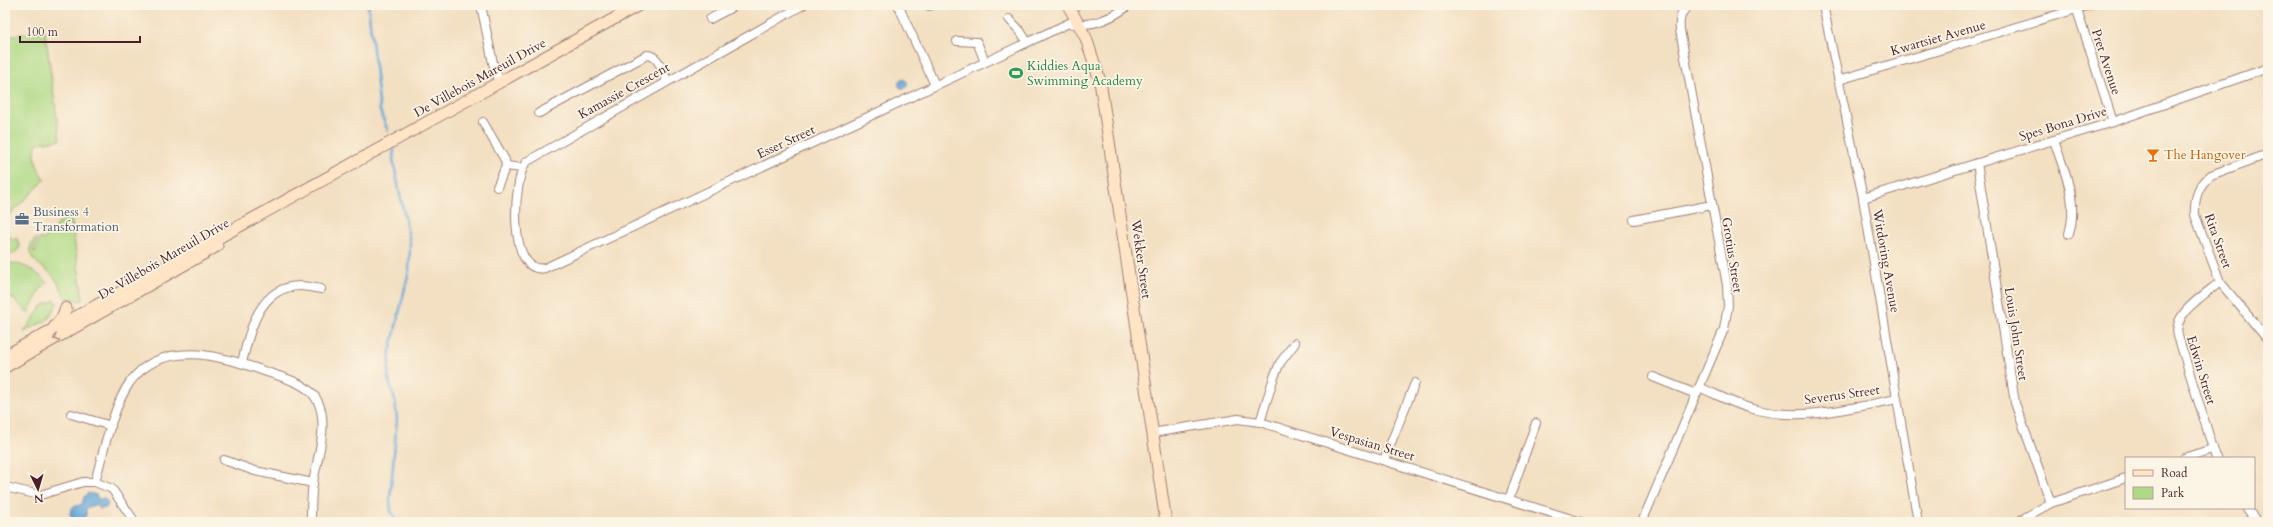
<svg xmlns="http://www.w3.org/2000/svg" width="2273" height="527" viewBox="0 0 2273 527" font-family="Cardo,serif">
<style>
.green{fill:#afd985;stroke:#7c7c58}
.water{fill:#64a8d9;stroke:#576482}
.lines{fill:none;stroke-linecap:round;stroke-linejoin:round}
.stream{stroke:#64a8d9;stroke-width:2.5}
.street-casing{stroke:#9e7f76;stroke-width:10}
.secondary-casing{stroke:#9e7f76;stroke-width:13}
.street{stroke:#fff;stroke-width:8}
.secondary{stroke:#ffe4c6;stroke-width:11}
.oneway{stroke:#a48278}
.labels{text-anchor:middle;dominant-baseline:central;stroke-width:3.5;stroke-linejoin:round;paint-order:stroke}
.street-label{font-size:13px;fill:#4a1f2b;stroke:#fcf5e5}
.leisure-label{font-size:13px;fill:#27864d;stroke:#fcf5e5;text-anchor:start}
.food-label{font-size:13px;fill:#c56008;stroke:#fcf5e5;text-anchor:start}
.service-label{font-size:13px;fill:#4e5e75;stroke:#fcf5e5;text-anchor:start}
</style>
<rect width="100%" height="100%" fill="#fcf5e5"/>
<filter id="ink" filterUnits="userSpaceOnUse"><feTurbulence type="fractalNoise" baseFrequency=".025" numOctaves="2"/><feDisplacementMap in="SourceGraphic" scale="8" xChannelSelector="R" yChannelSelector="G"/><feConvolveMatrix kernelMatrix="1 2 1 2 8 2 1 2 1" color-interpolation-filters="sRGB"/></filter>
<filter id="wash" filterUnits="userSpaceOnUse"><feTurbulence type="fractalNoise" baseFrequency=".012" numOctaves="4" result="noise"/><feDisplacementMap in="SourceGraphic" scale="16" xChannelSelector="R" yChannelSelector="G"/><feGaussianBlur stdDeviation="0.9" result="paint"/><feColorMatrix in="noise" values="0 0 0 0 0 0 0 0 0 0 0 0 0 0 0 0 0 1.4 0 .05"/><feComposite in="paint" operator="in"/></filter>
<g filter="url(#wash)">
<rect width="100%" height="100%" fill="#f3dfc1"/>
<g class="green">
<path d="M 45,31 L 60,140 L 37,143 C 32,154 37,171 45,180 L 5,219 L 5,46 L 7,36 Z"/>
<path d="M 71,218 L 83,299 L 80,301 L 70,298 L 66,299 C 62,291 58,281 51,274 C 43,266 25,259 31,245 C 33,241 34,239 37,238 L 33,251 L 35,252 L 40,238 L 43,240 L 63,219 Z"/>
<polygon points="5,232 14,240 17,238 20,248 13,254 5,253"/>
<path d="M 5,262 C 23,264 35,269 47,283 L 40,290 L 28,313 L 5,291 Z"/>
<polygon points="55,300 57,304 48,319 24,332 42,306"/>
</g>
<g class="water">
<circle cx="903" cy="84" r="4.5"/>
<polygon points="88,493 97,495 97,499 104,498 108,504 106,508 99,509 97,504 86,508 86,516 81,521 72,519 70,513 73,507 82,504 84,497"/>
</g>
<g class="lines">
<g class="stream">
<polyline points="368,5 380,111 388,131"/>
<polyline points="394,148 393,160 410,243 409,271 390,352 388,377 395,401 397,419 390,499 391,511 397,522"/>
</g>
</g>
</g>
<g filter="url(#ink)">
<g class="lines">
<defs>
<g id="street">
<polyline points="481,5 493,63 500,83"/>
<path d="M 803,5 L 526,162 C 513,180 507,276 545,268 L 1069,23 C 1090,28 1113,18 1129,5"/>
<polyline points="898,5 935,85"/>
<polyline points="1823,5 1863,198 1918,522"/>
<polyline points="929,6 933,5"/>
<polyline points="2077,10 2113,122"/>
<polyline points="710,19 736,5"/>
<polyline points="1009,19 1021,32 1027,42"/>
<polyline points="957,41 977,42 985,62"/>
<polyline points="1839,80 2090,5"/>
<path d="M 539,113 L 647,55 C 659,55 663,72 667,81"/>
<polyline points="483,122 505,160 506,166 497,187"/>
<path d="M 2054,140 C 2064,172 2079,200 2069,234"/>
<path d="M 2268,154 L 2211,175 C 2198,186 2194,198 2195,215 L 2220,282 L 2268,340"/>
<polyline points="1977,163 2015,403 2051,503"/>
<polyline points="506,166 522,168"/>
<polyline points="1863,198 2113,122 2268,68"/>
<polyline points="1634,220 1712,205"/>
<path d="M 242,363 C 249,332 259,286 300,286 C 306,286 314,288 321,289"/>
<polyline points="1653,377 1696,394"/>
<path d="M 1699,387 C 1718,395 1737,406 1757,410 C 1802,421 1852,408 1897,399"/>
<polyline points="71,414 111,426"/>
<polyline points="1260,422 1274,377 1280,363 1295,343"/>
<polyline points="1152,433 1238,419 1260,422 1581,522"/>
<polyline points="2184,458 2212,449"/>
<path d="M 2216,458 L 2178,336 C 2172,313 2205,295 2220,282"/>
<polyline points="224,460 255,471 313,483"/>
<polyline points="1384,460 1415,383"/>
<path d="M 95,482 C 103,453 113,406 130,382 C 162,339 220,355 261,370 C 280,377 309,382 318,402 C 329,425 317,459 313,483 C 311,496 311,509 311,522"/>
<polyline points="5,487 40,495 83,482 95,482 112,489 135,522"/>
<polyline points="1509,499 1536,423"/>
<polyline points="2247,508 2256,522"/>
<path d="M 1642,522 L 1724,329 L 1728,306 L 1727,285 L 1680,30 C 1679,20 1680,11 1690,5"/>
<polyline points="2017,522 2051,503 2126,478"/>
</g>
<g id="secondary">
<polyline points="1068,5 1086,38 1100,81 1166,522"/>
<polyline points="55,326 62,318 66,308"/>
<polyline points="5,356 639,5"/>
<polyline points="5,367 217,246"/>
</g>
</defs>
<use href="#street" class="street-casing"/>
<use href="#secondary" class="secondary-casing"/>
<use href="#street" class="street"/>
<use href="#secondary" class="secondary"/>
</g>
<defs><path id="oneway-chevron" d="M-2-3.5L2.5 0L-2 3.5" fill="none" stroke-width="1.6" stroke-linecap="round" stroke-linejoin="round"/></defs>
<use class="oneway" href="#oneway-chevron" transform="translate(56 338) rotate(150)"/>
</g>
<defs>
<symbol id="stadium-bare" viewBox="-9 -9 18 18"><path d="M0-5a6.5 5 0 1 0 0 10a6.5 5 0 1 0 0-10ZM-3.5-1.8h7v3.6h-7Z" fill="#2e9e5b" stroke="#fcf5e5" stroke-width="2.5" paint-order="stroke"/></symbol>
<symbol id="bar-bare" viewBox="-9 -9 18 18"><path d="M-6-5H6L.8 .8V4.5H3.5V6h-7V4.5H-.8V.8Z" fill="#e8710a" stroke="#fcf5e5" stroke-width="2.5" paint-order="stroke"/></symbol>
<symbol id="office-bare" viewBox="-9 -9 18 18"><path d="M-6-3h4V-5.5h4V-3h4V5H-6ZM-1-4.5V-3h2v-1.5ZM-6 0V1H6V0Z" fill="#5c6f8a" stroke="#fcf5e5" stroke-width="2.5" paint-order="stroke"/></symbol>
</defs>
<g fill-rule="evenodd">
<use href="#stadium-bare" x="1006" y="63" width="20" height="20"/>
<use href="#bar-bare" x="2143" y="145" width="20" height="20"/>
<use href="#office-bare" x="12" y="209" width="20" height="20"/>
</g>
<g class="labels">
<g class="street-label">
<text transform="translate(1938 38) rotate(-16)">Kwartsiet Avenue</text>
<text transform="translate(2106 62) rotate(72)">Pret Avenue</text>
<text transform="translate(480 78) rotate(-29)">De Villebois Mareuil Drive</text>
<text transform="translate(624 91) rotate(-29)">Kamassie Crescent</text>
<text transform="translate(2063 124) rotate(-17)">Spes Bona Drive</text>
<text transform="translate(786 142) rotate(-25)">Esser Street</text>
<text transform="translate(2218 241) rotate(70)">Rita Street</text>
<text transform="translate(1732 255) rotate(81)">Grotius Street</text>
<text transform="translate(164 259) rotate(-30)">De Villebois Mareuil Drive</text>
<text transform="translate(1141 259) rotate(82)">Wekker Street</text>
<text transform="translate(1886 261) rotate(80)">Witdoring Avenue</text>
<text transform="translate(2016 334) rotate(81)">Louis John Street</text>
<text transform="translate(2201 370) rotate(73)">Edwin Street</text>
<text transform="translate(1842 395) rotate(-8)">Severus Street</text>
<text transform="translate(1372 444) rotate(17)">Vespasian Street</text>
</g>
<g class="leisure-label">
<text x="1027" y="66">Kiddies Aqua<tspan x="1027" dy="15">Swimming Academy</tspan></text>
</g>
<g class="food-label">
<text x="2164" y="155">The Hangover</text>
</g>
<g class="service-label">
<text x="33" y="212">Business 4<tspan x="33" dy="15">Transformation</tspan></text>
</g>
</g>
<rect width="2273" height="527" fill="none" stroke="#fcf5e5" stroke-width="20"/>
<rect x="2125" y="457" width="130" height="52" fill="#fcf5e5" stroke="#b59f9b"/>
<rect x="2133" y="470" width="20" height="6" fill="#ffe4c6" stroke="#b59f9b"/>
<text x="2161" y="477" font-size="12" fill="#4a1f2b">Road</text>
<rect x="2133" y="487" width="20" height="12" fill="#afd985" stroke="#b59f9b"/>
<text x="2161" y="497" font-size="12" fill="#4a1f2b">Park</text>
<g transform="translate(38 489) rotate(175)" stroke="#fcf5e5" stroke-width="3" paint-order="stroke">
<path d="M0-3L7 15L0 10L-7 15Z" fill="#4a1f2b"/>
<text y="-6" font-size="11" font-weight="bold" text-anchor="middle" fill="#4a1f2b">N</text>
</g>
<path d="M20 36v6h120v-6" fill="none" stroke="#4a1f2b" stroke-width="2"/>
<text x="26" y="36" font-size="12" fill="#4a1f2b" stroke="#fcf5e5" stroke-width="3" paint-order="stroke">100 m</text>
</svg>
